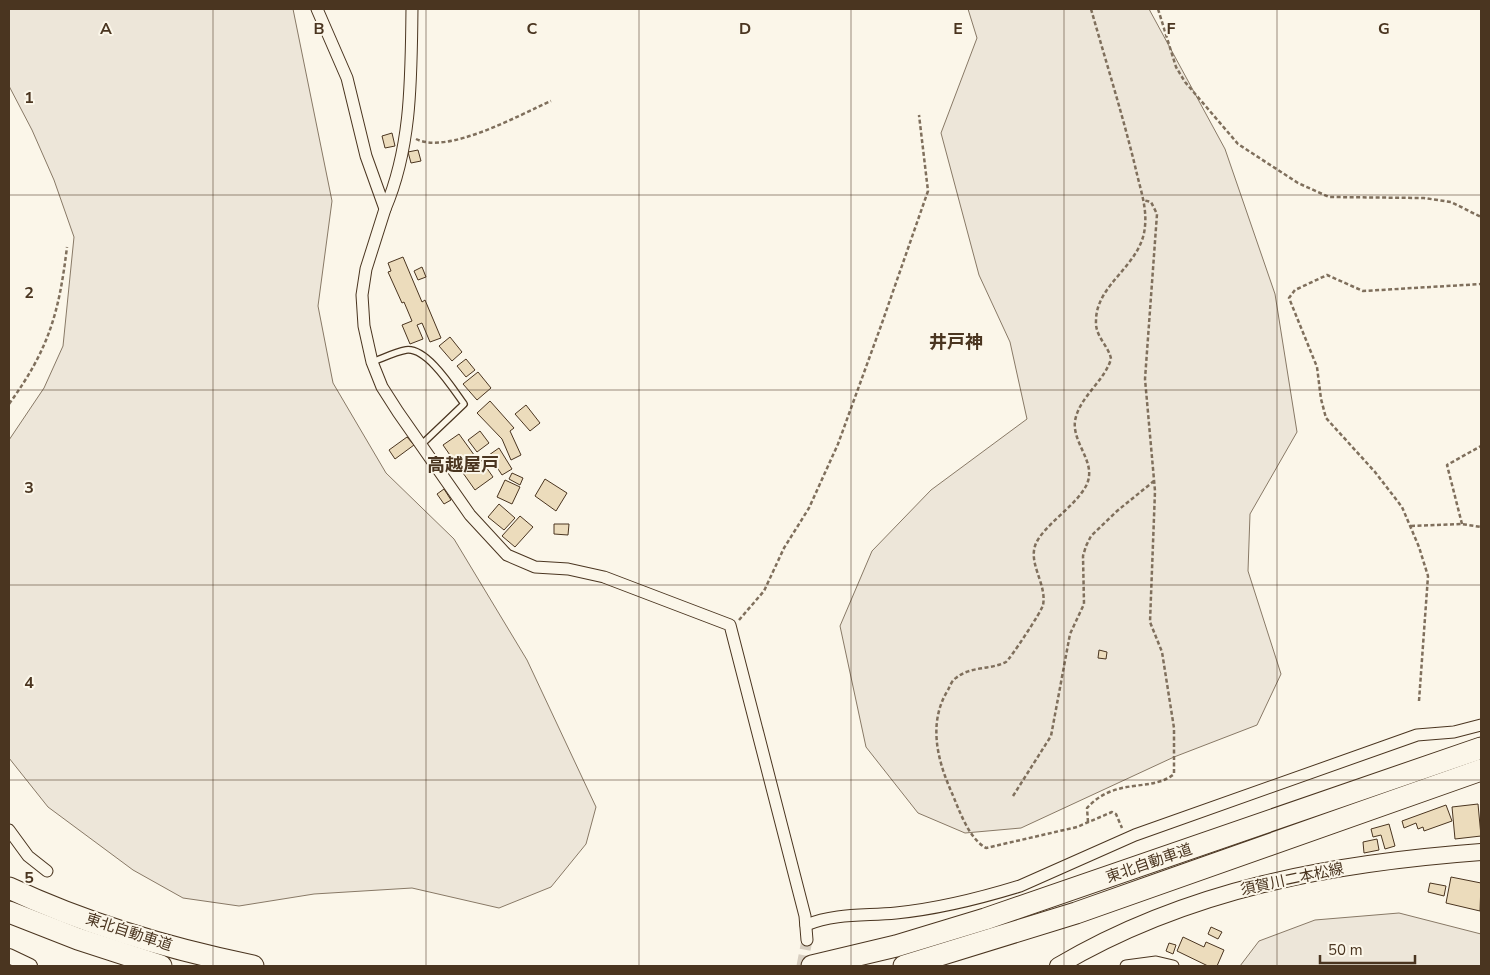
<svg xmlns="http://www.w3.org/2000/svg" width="1490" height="975" viewBox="0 0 1490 975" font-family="'Nunito Sans','Noto Sans JP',sans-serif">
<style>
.green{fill:#ede6d9;stroke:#887966}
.building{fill:#ecdcbc;stroke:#4a3520}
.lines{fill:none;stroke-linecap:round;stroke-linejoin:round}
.minor-tunnel{stroke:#d8cfc1;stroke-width:11;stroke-dasharray:11 5.5;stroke-linecap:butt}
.service-casing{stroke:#4a3520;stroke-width:8}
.minor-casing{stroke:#4a3520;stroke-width:13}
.tertiary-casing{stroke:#4a3520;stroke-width:16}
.secondary-casing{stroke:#4a3520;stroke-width:18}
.motorway-casing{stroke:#4a3520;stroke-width:23}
.path{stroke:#7f6f5c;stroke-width:2.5;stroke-dasharray:4 2.5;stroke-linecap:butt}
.service{stroke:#fbf6e9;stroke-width:5.5}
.minor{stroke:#fbf6e9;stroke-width:11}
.tertiary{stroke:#fbf6e9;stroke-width:14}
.secondary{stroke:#fbf6e9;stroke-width:16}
.motorway{stroke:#fbf6e9;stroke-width:21}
.grid{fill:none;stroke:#4a3520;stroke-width:1;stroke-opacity:0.55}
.labels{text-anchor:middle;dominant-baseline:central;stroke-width:4;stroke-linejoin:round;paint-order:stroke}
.street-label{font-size:15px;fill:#4a3520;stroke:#fbf6e9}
.quarter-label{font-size:18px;font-weight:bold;fill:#4a3520;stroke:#fbf6e9}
.grid-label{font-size:16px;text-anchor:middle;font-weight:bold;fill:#4a3520;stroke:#fbf6e9;stroke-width:4;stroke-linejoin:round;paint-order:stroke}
</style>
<rect width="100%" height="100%" fill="#fbf6e9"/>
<g class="green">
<polygon points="9,9 293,9 332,201 318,306 333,383 386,473 454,539 527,660 596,807 586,844 551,887 499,908 412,888 314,894 239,906 183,898 133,870 48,807 9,758 9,440 44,388 63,346 74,237 54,180 32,130 9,86"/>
<polygon points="968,9 1149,9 1225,149 1275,294 1297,432 1250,514 1248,571 1281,674 1257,725 1174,757 1021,828 965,833 918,813 866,747 840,626 872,551 931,490 1027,419 1010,342 979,275 941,133 977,38"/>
<polygon points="1399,913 1481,934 1481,966 1240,966 1259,941 1315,920"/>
</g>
<g class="building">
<polygon points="392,133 395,146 385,148 382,136"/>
<polygon points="418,150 421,161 411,163 408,152"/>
<polygon points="403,257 422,302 425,300 441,338 430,342 422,323 417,325 423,339 410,344 402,325 412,321 404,302 402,303 388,272 391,271 388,263"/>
<polygon points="422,267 426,277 418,280 414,271"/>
<polygon points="450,337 462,352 452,361 439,346"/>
<polygon points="466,359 475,370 466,377 457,366"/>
<polygon points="478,372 491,388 477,400 463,384"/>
<polygon points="490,401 514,428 510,431 521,455 511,460 502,439 477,413"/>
<polygon points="526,405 540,423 530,431 515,414"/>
<polygon points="480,431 489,443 477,452 468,440"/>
<polygon points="459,434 477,459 461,471 443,445"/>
<polygon points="407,437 414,445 395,459 389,450"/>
<polygon points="499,448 512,469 502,475 489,455"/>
<polygon points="481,460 493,477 475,490 463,473"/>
<polygon points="512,473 523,478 520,485 509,479"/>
<polygon points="545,479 567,493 556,511 535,496"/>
<polygon points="505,480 520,487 512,504 497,497"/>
<polygon points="444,489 451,500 444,504 437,494"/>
<polygon points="499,504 515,518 504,530 488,517"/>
<polygon points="520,516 533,527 515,547 502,536"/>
<polygon points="554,524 569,524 568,535 554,534"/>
<polygon points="1099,650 1107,652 1106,659 1098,658"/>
<polygon points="1478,804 1481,836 1455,839 1452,807"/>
<polygon points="1446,805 1452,821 1424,831 1423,827 1418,829 1416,823 1404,828 1402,821"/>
<polygon points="1389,824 1395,846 1385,849 1381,835 1373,837 1371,829"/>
<polygon points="1377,839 1379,850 1364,853 1363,842"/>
<polygon points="1451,877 1481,883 1480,911 1446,903"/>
<polygon points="1430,883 1446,886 1444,896 1428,892"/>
<polygon points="1211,927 1222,932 1218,939 1208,934"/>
<polygon points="1183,937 1204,947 1206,942 1224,950 1217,966 1208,966 1177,951"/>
<polygon points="1169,943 1176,945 1173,954 1166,951"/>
</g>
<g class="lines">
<polyline class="minor-tunnel" points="802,966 807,940"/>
<defs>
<path id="service" d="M 372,362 C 383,358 395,352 406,350 C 427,347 453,389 464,404 L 422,444"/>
<g id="minor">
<polyline points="317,9 347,78 366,156 385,209 366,269 362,295 364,326 372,362 382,387 398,412 470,515 507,555 535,567 568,569 604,577 730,625 805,916 807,940"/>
<path d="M 385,209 C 412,146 411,77 412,9"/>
<polyline points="9,830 28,856 47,871"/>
<path d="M 806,925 C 836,913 864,916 896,913 C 937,909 981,898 1020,886 L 1135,835 L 1417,735 L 1454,732 L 1481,725"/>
<polyline points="1126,966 1156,962 1173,966"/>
</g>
<polyline id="tertiary" points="9,956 30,966"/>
<path id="secondary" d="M 1058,966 C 1188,889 1332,863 1481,852"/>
<g id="motorway">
<path d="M 9,888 C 86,924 170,949 253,966"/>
<polyline points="9,912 78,939 161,966"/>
<polyline points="812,966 896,946 985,919 1481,748"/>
<polyline points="904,966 1076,913 1481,770"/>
</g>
</defs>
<use href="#service" class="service-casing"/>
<use href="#minor" class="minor-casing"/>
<use href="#tertiary" class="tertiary-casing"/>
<use href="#secondary" class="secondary-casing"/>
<use href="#motorway" class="motorway-casing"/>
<g class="path">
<path d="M 1091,9 C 1106,62 1123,116 1136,170 C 1140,188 1147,207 1145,226 C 1142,266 1096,283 1096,321 C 1095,337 1109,346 1111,359 C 1104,382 1079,397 1075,421 C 1072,444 1098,463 1086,486 C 1075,507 1041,527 1035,546 C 1029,565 1047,585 1043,605 C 1042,611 1010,659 1006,662 C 990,670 970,666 956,678 C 952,680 950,686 948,690 C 928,722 937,759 951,791 C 959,809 968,838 986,848 L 1077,827 L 1112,812 L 1116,814 L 1122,828"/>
<polyline points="1158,9 1176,67 1185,82 1238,144 1298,183 1329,197 1424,198 1451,202 1481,217"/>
<path d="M 416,139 C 448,155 519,115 551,101"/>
<path d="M 9,404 C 49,349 59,313 67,247"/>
<polyline points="1462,524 1447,465 1481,446"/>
<polyline points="1411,526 1462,524 1481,527"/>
<polyline points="739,620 764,591 784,548 809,508 838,444 882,323 928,191 919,115"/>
<polyline points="1419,701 1428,576 1419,547 1402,507 1375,472 1326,418 1321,399 1317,367 1289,298 1295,290 1327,275 1363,291 1481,284"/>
<polyline points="1013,796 1051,736 1070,634 1084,604 1083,556 1086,546 1091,536 1117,511 1154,481"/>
<path d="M 1088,822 L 1087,808 C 1116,776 1151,793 1174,774 L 1174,728 L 1162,652 L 1150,622 L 1155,491 L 1145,379 L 1157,214 L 1151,202 L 1143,200"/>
</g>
<use href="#service" class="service"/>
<use href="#minor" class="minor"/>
<use href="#tertiary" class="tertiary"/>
<use href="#secondary" class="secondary"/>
<use href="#motorway" class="motorway"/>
</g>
<path class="grid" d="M 213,9 L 213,966M 426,9 L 426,966M 639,9 L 639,966M 851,9 L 851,966M 1064,9 L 1064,966M 1277,9 L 1277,966M 9,195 L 1481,195M 9,390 L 1481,390M 9,585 L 1481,585M 9,780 L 1481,780"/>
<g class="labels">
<g class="street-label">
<text transform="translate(1149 863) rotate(-19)">東北自動車道</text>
<text transform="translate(1292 879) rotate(-12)">須賀川二本松線</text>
<text transform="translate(129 932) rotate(18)">東北自動車道</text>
</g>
<g class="quarter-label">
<text x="956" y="342">井戸神</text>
<text x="463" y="465">高越屋戸</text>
</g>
</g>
<g class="grid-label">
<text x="106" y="34">A</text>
<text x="319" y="34">B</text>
<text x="532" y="34">C</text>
<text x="745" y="34">D</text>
<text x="958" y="34">E</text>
<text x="1171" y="34">F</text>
<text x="1384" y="34">G</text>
<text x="29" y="103">1</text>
<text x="29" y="298">2</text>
<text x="29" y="493">3</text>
<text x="29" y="688">4</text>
<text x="29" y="883">5</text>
</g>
<rect width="1490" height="975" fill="none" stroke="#4a3520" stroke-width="20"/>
<path d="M1320 955v8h95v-8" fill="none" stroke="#4a3520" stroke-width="2.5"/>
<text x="1328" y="955" font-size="15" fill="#4a3520" stroke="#fbf6e9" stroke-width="4" paint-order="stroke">50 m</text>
</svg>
